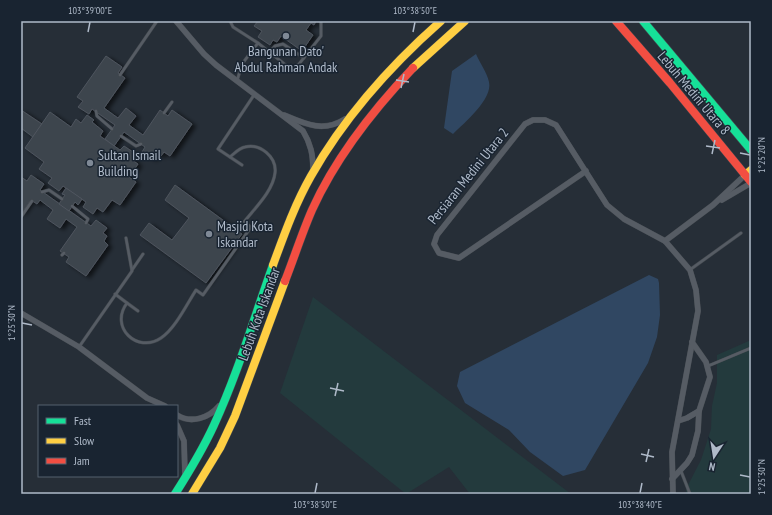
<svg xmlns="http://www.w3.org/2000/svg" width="772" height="515" viewBox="0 0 772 515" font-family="'PT Sans Narrow',sans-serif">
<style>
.green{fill:#233a3d}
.water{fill:#304762}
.building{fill:#3e444d;stroke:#4e555e;filter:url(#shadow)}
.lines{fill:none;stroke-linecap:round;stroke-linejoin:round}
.lane-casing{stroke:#43494f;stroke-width:3.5}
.street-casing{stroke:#43494f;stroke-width:6}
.fast-casing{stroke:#43494f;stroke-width:9}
.slow-casing{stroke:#43494f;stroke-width:9}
.jam-casing{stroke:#43494f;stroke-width:9}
.lane{stroke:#565c64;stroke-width:2.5}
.street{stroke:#565c64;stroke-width:5.5}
.fast{stroke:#16e098;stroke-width:8}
.slow{stroke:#ffcf43;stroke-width:8}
.jam{stroke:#f24e42;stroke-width:8}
.ticks{fill:none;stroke:#afbac9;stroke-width:1.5}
.poi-dot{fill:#7f8996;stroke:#192431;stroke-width:1.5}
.labels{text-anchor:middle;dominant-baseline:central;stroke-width:3;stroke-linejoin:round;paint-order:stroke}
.poi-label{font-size:14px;fill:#afbac9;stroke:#192431;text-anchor:start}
.street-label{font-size:14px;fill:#afbac9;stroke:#192431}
.neatline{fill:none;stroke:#afbac9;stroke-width:1.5}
.ticks-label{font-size:10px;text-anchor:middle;fill:#afbac9}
</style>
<defs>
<filter id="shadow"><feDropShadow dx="4" dy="2" stdDeviation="2" flood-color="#0009"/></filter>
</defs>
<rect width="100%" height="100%" fill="#262e37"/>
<g class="green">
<polygon points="313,297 571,494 470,494 449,467 406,494 280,393"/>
<polygon points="751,340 751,494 686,494 686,489 701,460 711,429 712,406 717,383 717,355"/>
</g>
<g class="water">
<path d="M 476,54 C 480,63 487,73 489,82 C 493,99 464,123 453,134 L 444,128 L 452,71 Z"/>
<polygon points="649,275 658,279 659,283 660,315 657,337 648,363 585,470 563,476 530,452 509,430 465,403 457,386 460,372"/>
</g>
<g class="building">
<polygon points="258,21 316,21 314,25 311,23 306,30 313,35 302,51 281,36 277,42 273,40 270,45 258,37 262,31 254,26"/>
<polygon points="106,56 122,67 118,73 125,78 104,108 118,118 126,108 136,116 129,125 143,135 160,110 168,116 172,110 192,124 170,156 164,152 161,156 157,153 153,159 142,152 145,147 124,132 114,146 105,139 115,125 92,109 89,114 78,107 83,101 77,97"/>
<polygon points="21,110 42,124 33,137 21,128"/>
<polygon points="50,112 71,127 76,119 81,123 87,115 94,120 92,122 103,131 100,136 120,150 124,146 136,154 132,160 138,164 129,177 136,182 120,205 112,200 103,212 97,208 93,214 83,207 86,202 63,186 59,191 48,183 52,178 39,169 44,162 25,148"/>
<polygon points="31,175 44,184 40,190 91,226 96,220 107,228 103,233 107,236 104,241 108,245 86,276 66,262 69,257 60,251 77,227 66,219 60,228 47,219 53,210 40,200 37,204 31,200 21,214 21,177 27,181"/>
<polygon points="175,185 242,234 206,283 140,235 149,223 172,240 189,218 165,200"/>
<polygon points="66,188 82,199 78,205 75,202 69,211 59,204 65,195 62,194"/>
</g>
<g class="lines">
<defs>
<g id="lane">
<polyline points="230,21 233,27 258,43 242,64 237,81"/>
<polyline points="258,43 287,66 293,68 299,64 321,36 321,21"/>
<polyline points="269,53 275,46 283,44 304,58"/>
<polyline points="120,75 157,21"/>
<polyline points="96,111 97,116 112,129"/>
<polyline points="164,113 172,102"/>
<polyline points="121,136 136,146 141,144"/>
<polyline points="230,157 242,165"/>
<polyline points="42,192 49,190 62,199"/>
<polyline points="72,206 88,219 86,223"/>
<polyline points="21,217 32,201"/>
<polyline points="62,255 64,253"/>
<polyline points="691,269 741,233"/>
<polyline points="132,270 143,254"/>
<path d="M 115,294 L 127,303 C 109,327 137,354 161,338 C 175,329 187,304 196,290 L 203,295 L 251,227 L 244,222 C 255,208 273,191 275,173 C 277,157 260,143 245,147 C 239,148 235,153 230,157 L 218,149 L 254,95"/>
<polyline points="127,303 138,311"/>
<polyline points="79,347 132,271 126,238"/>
<polyline points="708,366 751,348"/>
<polyline points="681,471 690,494"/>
</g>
<g id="street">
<path d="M 176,21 L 204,54 L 216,65 L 303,131 C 311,144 313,155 313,170"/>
<path d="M 284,115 C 305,124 323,133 345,119"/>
<polyline points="586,171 459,258 439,253 434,244 437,235 525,124 533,120 545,120 556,125 607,205 624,219 665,241 690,270 696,290 698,311 672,452 673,494"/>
<polyline points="722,200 751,183"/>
<polyline points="665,241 713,205 745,175"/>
<polyline points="21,313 79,347 147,398 165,406"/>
<path d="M 177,415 C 191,424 209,418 219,406"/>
<polyline points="678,421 687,418 699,411"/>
<polyline points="177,425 184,441 185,475"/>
<polyline points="672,479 687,463 692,455 698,431 699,411 710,377 706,362 692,342"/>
</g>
<g id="fast">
<polyline points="643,21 751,150"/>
<path d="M 175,494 C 189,472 203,449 214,425 C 238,373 254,318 273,265"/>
</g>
<g id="slow">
<polyline points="413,68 465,21"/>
<polyline points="745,175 751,170"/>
<path d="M 273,265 C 284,235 295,204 311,176 C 345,116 390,66 441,21"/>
<polyline points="192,494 220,448 235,416 285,281"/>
</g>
<g id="jam">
<polyline points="616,21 670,83 751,182"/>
<path d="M 285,281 C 294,258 302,233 312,210 C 336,157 373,110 413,68"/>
</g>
</defs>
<use href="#lane" class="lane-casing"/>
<use href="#street" class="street-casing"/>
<use href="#fast" class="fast-casing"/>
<use href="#slow" class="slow-casing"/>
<use href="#jam" class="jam-casing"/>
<use href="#lane" class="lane"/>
<use href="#street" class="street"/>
<use href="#fast" class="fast"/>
<use href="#slow" class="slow"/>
<use href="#jam" class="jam"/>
</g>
<path class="ticks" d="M 88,32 L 90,22M 413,32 L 415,22M 396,80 L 409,82M 401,88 L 404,74M 706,146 L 720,148M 740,153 L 750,155M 712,154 L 715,140M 22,323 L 32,325M 330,388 L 344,391M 335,396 L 338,383M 641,454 L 654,457M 646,462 L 649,449M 740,475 L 750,477M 315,493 L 317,483M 640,493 L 642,483"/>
<g class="poi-dot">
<circle cx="286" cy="36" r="4"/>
<circle cx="90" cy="163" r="4"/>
<circle cx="209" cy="234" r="4"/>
</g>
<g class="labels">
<g class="poi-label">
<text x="286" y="51" text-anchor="middle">Bangunan Dato'<tspan x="286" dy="16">Abdul Rahman Andak</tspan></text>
<text x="98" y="155">Sultan Ismail<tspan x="98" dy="16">Building</tspan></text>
<text x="217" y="226">Masjid Kota<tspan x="217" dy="16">Iskandar</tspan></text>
</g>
<g class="street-label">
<text transform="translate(694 93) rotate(50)">Lebuh Medini Utara 8</text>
<text transform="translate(468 176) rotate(-51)">Persiaran Medini Utara 2</text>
<text transform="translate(259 314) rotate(-70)">Lebuh Kota Iskandar</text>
</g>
</g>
<rect width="772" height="515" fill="none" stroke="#192431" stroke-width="44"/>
<rect x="38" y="405" width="140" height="72" fill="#192431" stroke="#55606e"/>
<rect x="46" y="418" width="20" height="6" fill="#16e098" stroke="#55606e"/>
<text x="74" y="425" font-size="12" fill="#afbac9">Fast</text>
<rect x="46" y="438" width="20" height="6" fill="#ffcf43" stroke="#55606e"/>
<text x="74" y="445" font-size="12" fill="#afbac9">Slow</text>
<rect x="46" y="458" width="20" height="6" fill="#f24e42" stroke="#55606e"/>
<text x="74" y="465" font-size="12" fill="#afbac9">Jam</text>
<g transform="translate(714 457) rotate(192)" stroke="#192431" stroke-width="3" paint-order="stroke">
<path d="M0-3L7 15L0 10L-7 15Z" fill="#afbac9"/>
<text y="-6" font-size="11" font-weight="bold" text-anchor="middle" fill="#afbac9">N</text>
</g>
<rect x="22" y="22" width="728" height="471" class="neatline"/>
<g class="ticks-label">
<text x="90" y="14">103°39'00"E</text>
<text x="415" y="14">103°38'50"E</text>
<text transform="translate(761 155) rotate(-90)" y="4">1°25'20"N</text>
<text transform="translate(11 323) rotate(-90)" y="4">1°25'30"N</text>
<text transform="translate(761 477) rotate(-90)" y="4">1°25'30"N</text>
<text x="315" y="508">103°38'50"E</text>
<text x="640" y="508">103°38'40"E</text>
</g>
</svg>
